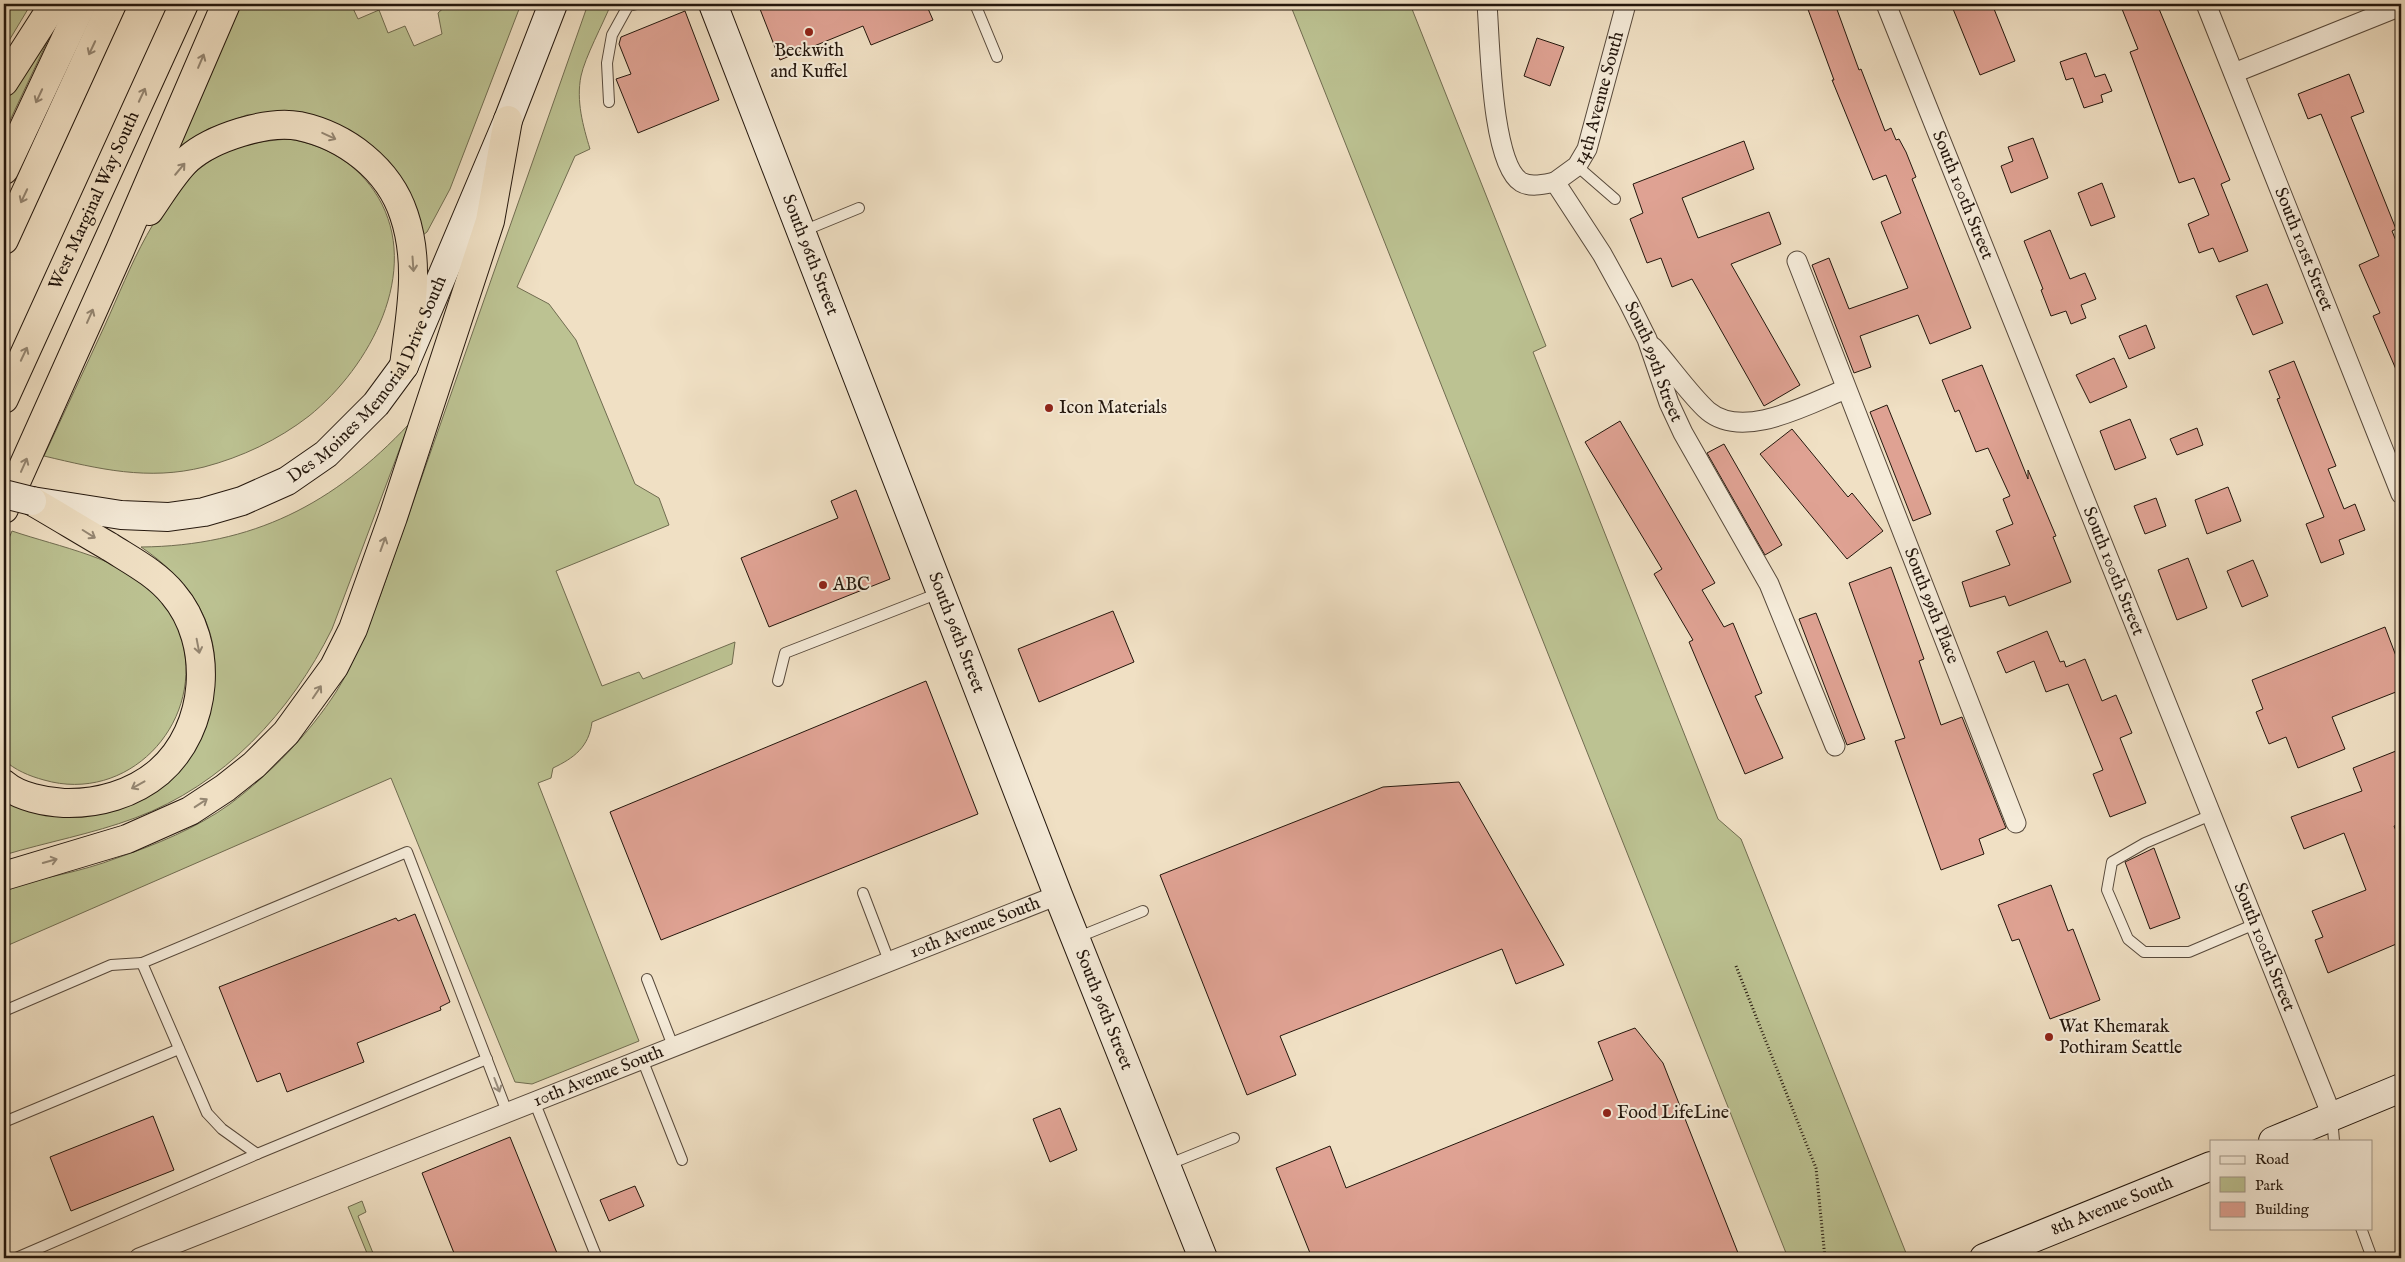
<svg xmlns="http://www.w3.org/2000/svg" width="2405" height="1262" viewBox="0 0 2405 1262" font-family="'IM FELL English',serif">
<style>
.green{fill:#bcc292;stroke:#706c50}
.building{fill:#dfa293;stroke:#24170d}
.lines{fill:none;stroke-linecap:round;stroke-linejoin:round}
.lane-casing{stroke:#57493b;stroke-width:12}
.street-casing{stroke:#57493b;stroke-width:21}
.secondary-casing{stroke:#24170d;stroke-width:30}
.highway-casing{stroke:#24170d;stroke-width:30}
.path{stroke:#24170d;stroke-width:3;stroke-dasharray:1 2.5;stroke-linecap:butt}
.lane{stroke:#f5ebd9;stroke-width:10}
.street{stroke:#f5ebd9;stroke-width:19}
.secondary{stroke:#f5ebd9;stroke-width:28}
.highway{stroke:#f0e0c4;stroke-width:28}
.secondary-bridge-casing{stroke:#24170d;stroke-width:30;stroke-linecap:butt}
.secondary-bridge{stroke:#f5ebd9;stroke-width:28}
.oneway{stroke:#948672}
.oneway2{stroke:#978c7d}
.poi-dot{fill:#8f2418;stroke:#f5ebd9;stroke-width:2}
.labels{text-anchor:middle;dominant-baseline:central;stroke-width:4;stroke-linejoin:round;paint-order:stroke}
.poi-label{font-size:18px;fill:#24170d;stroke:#f5ebd9;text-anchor:start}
.street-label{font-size:18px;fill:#24170d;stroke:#f5ebd9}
</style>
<rect width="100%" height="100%" fill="#f0e0c4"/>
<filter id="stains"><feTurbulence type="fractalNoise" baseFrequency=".004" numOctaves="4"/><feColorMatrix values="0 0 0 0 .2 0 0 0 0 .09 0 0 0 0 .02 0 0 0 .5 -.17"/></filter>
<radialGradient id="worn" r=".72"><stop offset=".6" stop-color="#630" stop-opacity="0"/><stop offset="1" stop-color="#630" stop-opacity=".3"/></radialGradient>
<g class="green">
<polygon points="4,4 31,4 4,49"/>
<polygon points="241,4 351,4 358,19 379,10 388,33 405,26 414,46 442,34 438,13 448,4 521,4 450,189 427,232 423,235 415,208 349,131 321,118 285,113 247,115 208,129 177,150"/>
<path d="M 588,4 L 611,4 C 603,24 585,57 581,76 C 576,101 583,126 590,149 L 575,156 L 517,287 L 549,304 L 576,340 L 635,484 L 659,498 L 669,525 L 556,571 L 602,686 L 639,672 L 643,679 L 735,642 L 732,664 L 592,722 C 589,747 574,758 553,768 L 551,778 L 538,783 L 639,1041 L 532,1084 L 515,1082 L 391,778 L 4,947 L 4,888 C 42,878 81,872 117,858 C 155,845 197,828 230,804 C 270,774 309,734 336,692 C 354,664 366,629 379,599 Z"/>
<polygon points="1290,4 1410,4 1546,346 1533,352 1718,819 1741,839 1908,1258 1788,1258"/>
<polygon points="47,40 47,42 4,133 4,94"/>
<path d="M 289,139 C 326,145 358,164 378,197 C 422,271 370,367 309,416 C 278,440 242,457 204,467 C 148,481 99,469 44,456 C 64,412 85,369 105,325 C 131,268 155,198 210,161 C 235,145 260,141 289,139 Z"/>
<path d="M 409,424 L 332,629 C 291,712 224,785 135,818 C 92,834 47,842 4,855 L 4,795 L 79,814 L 205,726 C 231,650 206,591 141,547 C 253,546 334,504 409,424 Z"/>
<path d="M 12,531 C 59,547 122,558 157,594 C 170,606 179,627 183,644 C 202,726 127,804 44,780 C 29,776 15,770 4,760 L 4,550 Z"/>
<polygon points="362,1201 366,1212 358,1216 375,1258 369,1258 348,1207"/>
</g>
<g class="building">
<polygon points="758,4 926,4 933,20 871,45 863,26 780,60"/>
<polygon points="1806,4 1835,4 1859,70 1861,69 1885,131 1891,128 1896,140 1899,139 1906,152 1916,177 1912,179 1971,328 1930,344 1918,315 1860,336 1871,367 1854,373 1812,265 1829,258 1849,309 1908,288 1881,222 1901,213 1886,175 1873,180 1832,80 1834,80"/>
<polygon points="1951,4 1992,4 2015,61 1980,75"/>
<polygon points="2120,4 2157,4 2230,180 2221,184 2248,251 2219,262 2213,248 2199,253 2188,224 2209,215 2194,178 2179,183 2130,52 2138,49"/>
<polygon points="685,11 719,100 638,133 616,79 631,74 619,44 621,37"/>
<polygon points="1537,38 1564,47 1550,86 1524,76"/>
<polygon points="2086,53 2095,77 2105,74 2112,91 2101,95 2103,102 2084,108 2073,78 2066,80 2060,62"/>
<polygon points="2349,74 2364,112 2351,117 2396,229 2392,231 2401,253 2401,381 2373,316 2380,313 2359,265 2379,256 2321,114 2308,119 2298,94"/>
<polygon points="2033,138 2048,178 2011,193 2001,166 2013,161 2008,147"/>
<polygon points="1744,141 1754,169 1682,198 1698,238 1769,212 1781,244 1731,264 1800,385 1764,406 1692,279 1672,287 1661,258 1647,263 1630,219 1643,213 1633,184"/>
<polygon points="2102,183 2115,217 2091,226 2078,193"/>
<polygon points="2050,230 2070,279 2085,273 2096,299 2081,305 2086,318 2071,324 2066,311 2051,316 2041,290 2043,289 2024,241"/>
<polygon points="2267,284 2283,323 2253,335 2236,296"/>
<polygon points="2146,325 2155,348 2129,359 2119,336"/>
<polygon points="2114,358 2127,387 2090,403 2076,375"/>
<polygon points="2294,361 2336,466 2328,469 2344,509 2355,504 2365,530 2339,540 2344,554 2321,563 2306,524 2324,517 2277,399 2280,398 2269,371"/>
<polygon points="1982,365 2028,479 2028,470 2056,536 2053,537 2071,582 2009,606 2005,596 1970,607 1962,582 2010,565 1996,531 2013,524 2003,499 2010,496 1988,448 1976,452 1959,410 1955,412 1942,380"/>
<polygon points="1887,405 1931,514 1913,521 1870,412"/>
<polygon points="2130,419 2146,458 2115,470 2100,431"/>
<polygon points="1620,421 1715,583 1702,590 1724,627 1733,623 1762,693 1755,696 1783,758 1745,774 1689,642 1693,640 1654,574 1662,569 1585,442"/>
<polygon points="2197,428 2203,445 2177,455 2170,439"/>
<polygon points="1792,429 1848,497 1852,493 1883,531 1847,559 1760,454"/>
<polygon points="1724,444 1782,545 1765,555 1707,453"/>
<polygon points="2228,487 2241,521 2207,534 2195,500"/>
<polygon points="856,490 890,579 769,627 741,558 838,518 831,501"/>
<polygon points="2156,498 2166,526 2145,534 2134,506"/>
<polygon points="2188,558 2207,608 2177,620 2158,570"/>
<polygon points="2253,560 2268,596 2242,607 2227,571"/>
<polygon points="1891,567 1924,659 1919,661 1941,725 1962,717 2006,828 1979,839 1984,854 1941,870 1895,741 1905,738 1849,583"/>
<polygon points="1113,611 1134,662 1039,702 1018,649"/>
<polygon points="1816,613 1865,739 1847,745 1799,619"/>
<polygon points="2385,627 2396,656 2401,654 2401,690 2332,717 2345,749 2298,768 2286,737 2269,744 2256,712 2263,709 2252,680"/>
<polygon points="2047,631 2060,662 2064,661 2066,667 2085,659 2102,701 2116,695 2132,733 2120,738 2146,803 2110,817 2093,774 2103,770 2068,684 2046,692 2034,661 2006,673 1997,652"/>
<polygon points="926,681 978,814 661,940 610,812"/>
<polygon points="2401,749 2401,823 2394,826 2401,843 2401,942 2328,973 2315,940 2323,937 2312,911 2366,890 2344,833 2304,849 2291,817 2362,791 2353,768"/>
<polygon points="1459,782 1564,965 1516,984 1502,949 1280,1036 1296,1075 1247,1095 1160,875 1383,787"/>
<polygon points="2154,848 2180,918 2150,929 2125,862"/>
<polygon points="2051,885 2068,931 2073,929 2100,1000 2050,1019 2019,939 2012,941 1998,905"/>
<polygon points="415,914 450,1002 440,1007 441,1010 357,1043 364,1062 287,1092 280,1073 257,1082 219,987 396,918 398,921"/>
<polygon points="1635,1028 1663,1063 1740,1258 1312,1258 1276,1168 1330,1146 1346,1188 1613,1080 1598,1042"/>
<polygon points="1060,1108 1077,1150 1050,1162 1033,1119"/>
<polygon points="153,1116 174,1170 71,1211 50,1157"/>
<polygon points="510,1137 559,1258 456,1258 422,1173"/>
<polygon points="635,1186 644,1206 609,1221 600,1200"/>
</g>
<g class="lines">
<defs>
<g id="lane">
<polyline points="975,4 997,57"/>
<polyline points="609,102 607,63 612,35 628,6 637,4"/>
<polyline points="1577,166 1615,199"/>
<polyline points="803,231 859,208"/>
<polyline points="778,681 785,653 939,593"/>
<polyline points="2211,815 2145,843 2112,862 2107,890 2128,939 2144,952 2189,952 2255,924"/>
<polyline points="863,893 889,961"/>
<polyline points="1076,938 1143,911"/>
<polyline points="647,979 673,1046"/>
<polyline points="4,1011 111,965 142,963"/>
<polyline points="642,1059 682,1160"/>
<polyline points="534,1101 597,1258"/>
<polyline points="2332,1117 2334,1141"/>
<polyline points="4,1122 179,1049"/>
<polyline points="257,1154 222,1129 207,1113 142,963 407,852 507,1112"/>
<polyline points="1167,1165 1234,1138"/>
<polyline points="2361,1228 2372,1258"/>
<polyline points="16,1258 257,1154 487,1059"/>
</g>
<g id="street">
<path id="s1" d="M 1487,4 C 1490,40 1491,163 1521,182 C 1531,188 1545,184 1555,182 L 1602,254 L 1629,303 L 1647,339 L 1669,403 L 1683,433 L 1769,584 L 1835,746"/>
<path id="s2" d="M 1886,4 L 2332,1116"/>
<path id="s3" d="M 2206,4 L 2401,494"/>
<polyline points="2234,73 2401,6"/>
<path id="s4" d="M 1555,182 L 1577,166 L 1587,149 L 1626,4"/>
<path id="s5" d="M 1797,261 L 2016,823"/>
<path d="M 1653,347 C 1669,365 1691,396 1708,411 C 1744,441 1810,403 1846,389"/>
<path id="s6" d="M 139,1258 L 1058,895"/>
</g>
<g id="secondary">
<path id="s7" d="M 713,4 L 1058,895 L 1203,1258"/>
<path id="s8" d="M 32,501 L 121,515 L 168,517 L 204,512 L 242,501 L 287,481 L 326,454 L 376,404 L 404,366 L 508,120 L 553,4"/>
<polyline points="2273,1141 2401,1088"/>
<path id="s9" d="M 1984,1258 L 2211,1166"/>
</g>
<g id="highway">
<polyline points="4,82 54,4"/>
<polyline points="4,170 82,4"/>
<path d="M 149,211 C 161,194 173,173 188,159 C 212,138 267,120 299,126 C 346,136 389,169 404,215 C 421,265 410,316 404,366"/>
<polyline points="4,240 112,4"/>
<path id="s10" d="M 4,399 L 184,4"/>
<polyline points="4,509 120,250 226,4"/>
<path d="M 4,784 C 19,797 46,802 64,803 C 98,804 133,794 159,772 C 209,729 215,643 173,594 C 157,574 132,561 110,547 C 84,532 58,516 32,501"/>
<polyline points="4,876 127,839 190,811 225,788 254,765 286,733 334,667 353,629 393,517 490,221 508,120"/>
</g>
</defs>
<use href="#lane" class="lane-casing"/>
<use href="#street" class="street-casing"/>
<use href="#secondary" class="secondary-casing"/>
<use href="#highway" class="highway-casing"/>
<polyline class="path" points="1736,966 1816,1168 1825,1258"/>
<use href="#lane" class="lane"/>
<use href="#street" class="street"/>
<use href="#secondary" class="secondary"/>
<use href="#highway" class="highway"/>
<defs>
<polyline id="secondary-bridge" points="4,494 32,501"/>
</defs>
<use href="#secondary-bridge" class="secondary-bridge-casing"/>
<use href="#secondary-bridge" class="secondary-bridge"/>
</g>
<defs><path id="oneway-shaft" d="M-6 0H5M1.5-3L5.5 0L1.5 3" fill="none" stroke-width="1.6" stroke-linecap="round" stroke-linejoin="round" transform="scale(1.25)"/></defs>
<g class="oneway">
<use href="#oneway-shaft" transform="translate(92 48) rotate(115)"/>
<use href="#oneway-shaft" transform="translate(201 61) rotate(-67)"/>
<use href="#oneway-shaft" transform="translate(142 95) rotate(-65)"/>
<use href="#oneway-shaft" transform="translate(39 96) rotate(115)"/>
<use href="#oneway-shaft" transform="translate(329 136) rotate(25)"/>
<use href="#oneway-shaft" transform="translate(180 169) rotate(-50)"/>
<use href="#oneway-shaft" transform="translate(24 196) rotate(115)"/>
<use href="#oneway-shaft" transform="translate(413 264) rotate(86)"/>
<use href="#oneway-shaft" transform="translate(90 316) rotate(-66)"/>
<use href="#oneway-shaft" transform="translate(24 354) rotate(-65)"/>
<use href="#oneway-shaft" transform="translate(24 465) rotate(-66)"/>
<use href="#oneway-shaft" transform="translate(89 534) rotate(32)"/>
<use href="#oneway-shaft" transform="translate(383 544) rotate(-70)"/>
<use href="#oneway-shaft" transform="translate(198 646) rotate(79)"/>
<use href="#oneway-shaft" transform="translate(317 692) rotate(-56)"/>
<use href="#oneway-shaft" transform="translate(138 785) rotate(151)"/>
<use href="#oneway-shaft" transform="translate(201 803) rotate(-33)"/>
<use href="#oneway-shaft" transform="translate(50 861) rotate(-16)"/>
</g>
<use class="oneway2" href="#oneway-shaft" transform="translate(497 1085) rotate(69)"/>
<g class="poi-dot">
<circle cx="809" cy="32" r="5"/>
<circle cx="1049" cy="408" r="5"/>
<circle cx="823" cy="585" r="5"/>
<circle cx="2049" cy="1037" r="5"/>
<circle cx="1607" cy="1113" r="5"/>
</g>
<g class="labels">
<g class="poi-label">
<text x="809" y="51" text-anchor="middle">Beckwith<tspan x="809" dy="21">and Kuffel</tspan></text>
<text x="1059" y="408">Icon Materials</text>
<text x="833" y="585">ABC</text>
<text x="2059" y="1027">Wat Khemarak<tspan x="2059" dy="21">Pothiram Seattle</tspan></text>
<text x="1617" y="1113">Food LifeLine</text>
</g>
<g class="street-label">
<text stroke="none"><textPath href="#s4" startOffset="99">14th Avenue South</textPath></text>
<text stroke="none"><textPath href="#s2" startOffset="206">South 100th Street</textPath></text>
<text stroke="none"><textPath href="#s10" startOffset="218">West Marginal Way South</textPath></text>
<text stroke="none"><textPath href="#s3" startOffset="264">South 101st Street</textPath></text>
<text stroke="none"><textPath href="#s7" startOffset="269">South 96th Street</textPath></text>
<text stroke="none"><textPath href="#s1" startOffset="425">South 99th Street</textPath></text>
<text stroke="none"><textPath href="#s8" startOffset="395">Des Moines Memorial Drive South</textPath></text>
<text stroke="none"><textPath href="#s2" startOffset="611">South 100th Street</textPath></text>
<text stroke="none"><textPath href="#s5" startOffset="370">South 99th Place</textPath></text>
<text stroke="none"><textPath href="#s7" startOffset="674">South 96th Street</textPath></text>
<text stroke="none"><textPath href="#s6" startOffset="899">10th Avenue South</textPath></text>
<text stroke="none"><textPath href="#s2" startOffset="1016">South 100th Street</textPath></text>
<text stroke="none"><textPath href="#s7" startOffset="1079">South 96th Street</textPath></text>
<text stroke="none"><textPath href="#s6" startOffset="494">10th Avenue South</textPath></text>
<text stroke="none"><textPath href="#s9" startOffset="138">8th Avenue South</textPath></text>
</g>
</g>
<rect width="2405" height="1262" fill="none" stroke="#f0e0c4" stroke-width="20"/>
<rect x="5" y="5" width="2395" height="1252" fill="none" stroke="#24170d" stroke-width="2.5"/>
<rect x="10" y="10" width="2385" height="1242" fill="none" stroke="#24170d"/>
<rect x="2210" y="1140" width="162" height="90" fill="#f5ebd9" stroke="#a19687"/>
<rect x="2220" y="1156" width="25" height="8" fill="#f5ebd9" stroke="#a19687"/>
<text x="2255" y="1164" font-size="15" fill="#24170d">Road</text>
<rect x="2220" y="1177" width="25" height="15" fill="#bcc292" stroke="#a19687"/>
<text x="2255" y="1190" font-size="15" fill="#24170d">Park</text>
<rect x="2220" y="1202" width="25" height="15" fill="#dfa293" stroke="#a19687"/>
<text x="2255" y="1214" font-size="15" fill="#24170d">Building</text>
<rect width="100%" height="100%" filter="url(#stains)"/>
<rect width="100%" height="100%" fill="url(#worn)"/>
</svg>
